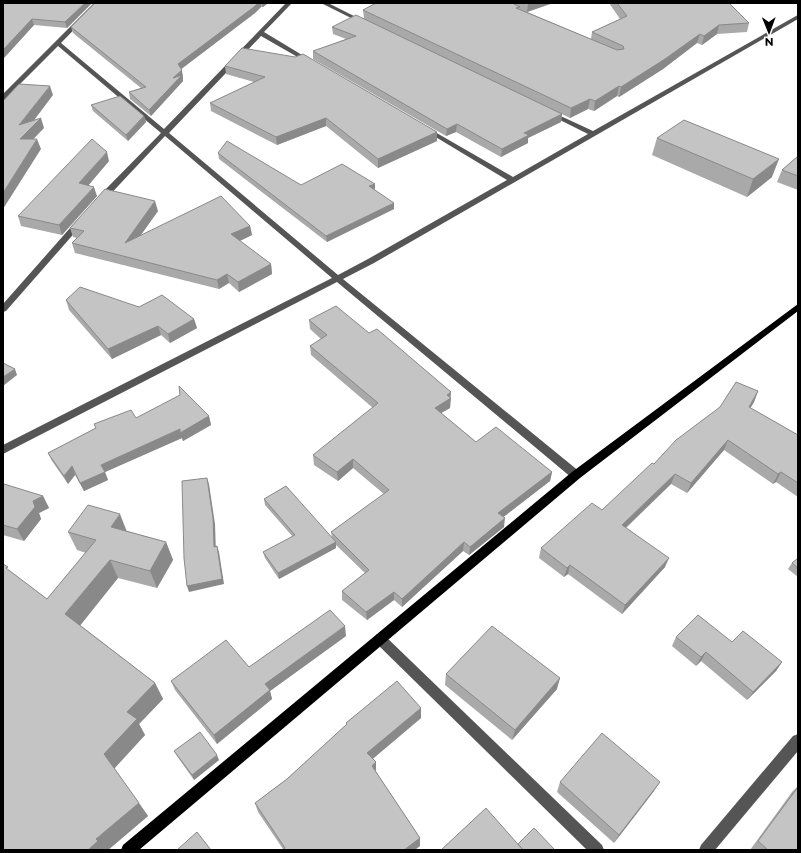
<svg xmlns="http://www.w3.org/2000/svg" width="801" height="853" viewBox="0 0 801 853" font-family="Montserrat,sans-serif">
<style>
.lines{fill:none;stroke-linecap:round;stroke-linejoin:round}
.minor{fill:#555;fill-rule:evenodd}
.major{fill:#000;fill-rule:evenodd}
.wall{fill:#a9a9a9}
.shaded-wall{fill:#898989}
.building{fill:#c4c4c4;stroke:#898989}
</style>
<rect width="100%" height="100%" fill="#fff"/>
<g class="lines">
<g class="minor">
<polygon points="94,3 100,3 61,43 164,129 286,3 292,3 264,32 312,61 312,63 308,63 261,36 169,133 338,275 368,259 507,180 424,130 424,128 428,128 513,177 588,134 548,114 548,112 552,112 593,131 796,16 798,15 798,19 374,263 343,279 580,472 581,475 580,478 576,479 572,478 337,282 3,454 3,445 332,278 165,136 104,201 98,201 98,197 161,133 58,46 5,99 3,100 3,94"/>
<polygon points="321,3 328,3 368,23 363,24"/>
<polygon points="78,219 81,219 85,221 6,311 3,312 3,304"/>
<polygon points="380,633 384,635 602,845 604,850 587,850 376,643 374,639 376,635"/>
<polygon points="798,734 798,751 715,850 699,850 701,845 793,736"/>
</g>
<polygon class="major" points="798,304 798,311 580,478 139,850 121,850 123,845 572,472"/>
</g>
<g class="wall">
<polygon points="3,3 92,3 67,28 34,25 3,59"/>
<polygon points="95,3 268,3 263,7 261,7 255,13 181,69 183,76 183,81 151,116 130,99 129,92 141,88 73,33 71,27"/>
<polygon points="376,3 553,3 527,12 591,39 592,32 620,19 609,3 729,3 749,23 747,32 717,34 702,45 697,43 663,69 619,97 617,96 594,111 588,109 570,118 472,71 562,114 561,122 528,138 528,143 501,157 456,132 446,136 313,59 313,51 346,39 333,34 332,27 364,18 363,10"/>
<polygon points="242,48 437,141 378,168 326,126 277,145 211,111 210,103 254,82 226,74 225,66"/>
<polygon points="91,105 144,116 146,122 128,141 93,111"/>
<polygon points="657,138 772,177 747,197 652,155"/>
<polygon points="218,153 301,185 375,184 375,190 394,209 327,242 219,159"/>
<polygon points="798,156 798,190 777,182 782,170"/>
<polygon points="109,161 88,185 97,196 62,235 21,226 18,216"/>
<polygon points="158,211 140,236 250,226 252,235 240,241 271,264 272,274 239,292 229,283 219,289 75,253 72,243 77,238 73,237 70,228"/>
<polygon points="66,300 139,307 194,319 197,328 170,343 161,335 112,359 69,310"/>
<polygon points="309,320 369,333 451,398 450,408 441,413 476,442 552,472 550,481 503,517 504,527 469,555 463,551 402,607 394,600 367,620 342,600 342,591 365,573 336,545 336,548 279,579 265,558 263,552 293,537 265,505 264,499 332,537 331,532 384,494 353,468 338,481 314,465 313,455 373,408 311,355 310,346 321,339 310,329"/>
<polygon points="758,391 754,402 750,408 798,435 798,497 776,482 773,484 724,450 687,493 671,484 626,528 665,567 622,614 568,574 564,577 539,558 541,548 602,510 654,464"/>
<polygon points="209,416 211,425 183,441 182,438 105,472 108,480 84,491 75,475 68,484 52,461 48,453 96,428 94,424 136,418"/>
<polygon points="3,485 43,496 49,508 39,513 41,519 24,541 3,535"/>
<polygon points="127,531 166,542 173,560 157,588 118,578 80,625 155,683 163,699 139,724 145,735 114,768 148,816 108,850 10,571 47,599 86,553 77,550 68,532"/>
<polygon points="798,558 798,577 788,569 792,563"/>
<polygon points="346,636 270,691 272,699 217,744 175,690 171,681 249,667"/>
<polygon points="676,637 732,642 782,662 776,671 747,700 701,661 696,666 672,646"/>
<polygon points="446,674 557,689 512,740 445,685"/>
<polygon points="421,718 372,759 376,772 420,838 420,846 283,849 258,812 255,803 287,779 346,725 346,723"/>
<polygon points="174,751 219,760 194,780 177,756"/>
<polygon points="560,782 654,791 614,843 557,792"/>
<polygon points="798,786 798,850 750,850 792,792"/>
</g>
<g class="shaded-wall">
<polygon points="85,3 92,3 67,28 65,22"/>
<polygon points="258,3 261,3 261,7 255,13 180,70 178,64"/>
<polygon points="262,3 268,3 263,7"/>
<polygon points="529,3 553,3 527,12 528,4"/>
<polygon points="32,19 34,25 3,59 3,50"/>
<polygon points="719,25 717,34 702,45 704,36"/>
<polygon points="700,34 697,43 663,69 619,97 621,87"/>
<polygon points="182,70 183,81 151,116 149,110 173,78"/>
<polygon points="50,86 53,95 23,135 19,125"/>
<polygon points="619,86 617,96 594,111 595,101"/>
<polygon points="590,99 588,109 570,118 571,108"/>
<polygon points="562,114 561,122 528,138 528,143 501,157 502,149 524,133"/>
<polygon points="144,116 146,122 128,141 126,135"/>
<polygon points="41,118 44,128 24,149 20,139"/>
<polygon points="326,118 326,126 277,145 276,137"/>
<polygon points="457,124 456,132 446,136 447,129"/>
<polygon points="437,132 437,141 378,168 378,159"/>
<polygon points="37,139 41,149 3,209 3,193"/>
<polygon points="107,152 109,161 82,193 79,183"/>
<polygon points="779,159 772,177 747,197 753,179"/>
<polygon points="375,184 375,190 369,186"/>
<polygon points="94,187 97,196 62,235 59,225"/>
<polygon points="155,201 158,211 128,253 125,243"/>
<polygon points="394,203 394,209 327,242 326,236"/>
<polygon points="250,226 252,235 233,244 231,234"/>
<polygon points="271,264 272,274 239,292 238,282"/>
<polygon points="227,274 229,283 219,289 217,280"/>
<polygon points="194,319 197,328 170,343 168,334"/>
<polygon points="158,326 161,335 112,359 108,349"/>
<polygon points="15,369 17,375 3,386 3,377"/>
<polygon points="758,391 754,402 745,417 749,407"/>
<polygon points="451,392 450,408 434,417 435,408 447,395"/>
<polygon points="209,416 211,425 183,441 182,438 105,472 108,480 84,491 80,483 101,465"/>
<polygon points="728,440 724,450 687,493 691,483"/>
<polygon points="353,459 353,468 338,481 337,472"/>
<polygon points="72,466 75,475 68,484 64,476"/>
<polygon points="552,472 550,481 497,522 498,513"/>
<polygon points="781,472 776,482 773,484 778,474"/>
<polygon points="675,474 671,484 619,534 622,525"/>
<polygon points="207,478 209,484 215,524 216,553 214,547"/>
<polygon points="43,496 49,508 39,513 41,519 24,541 17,529 33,501"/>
<polygon points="120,514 127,532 111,527"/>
<polygon points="505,518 504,527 469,555 470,547"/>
<polygon points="166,542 173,560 157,588 150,571"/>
<polygon points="336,542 336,548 279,579 278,573"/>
<polygon points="464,542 463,551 402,607 402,599"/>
<polygon points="217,546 219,552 224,584 189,592 187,586"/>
<polygon points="669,558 665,567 622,614 625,605"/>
<polygon points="110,560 118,578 75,632 65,614"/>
<polygon points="570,565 568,574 564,577 567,568"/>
<polygon points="394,592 394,600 367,620 366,612"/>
<polygon points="345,626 346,636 270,691 272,699 217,744 214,735 265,684"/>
<polygon points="706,652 701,661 696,666 701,657"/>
<polygon points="782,662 776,671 747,700 753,692"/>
<polygon points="560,678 557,689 512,740 515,730"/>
<polygon points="155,683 163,699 139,724 145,735 114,769 104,754 127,712"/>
<polygon points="421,708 421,718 368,763 367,753"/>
<polygon points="217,755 219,760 194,780 192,775"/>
<polygon points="376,762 376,771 372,766"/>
<polygon points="660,782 654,791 614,843 619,835"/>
<polygon points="139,803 148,816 108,850 88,850 96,839"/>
<polygon points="420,838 420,846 415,850 404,850"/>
</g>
<g class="building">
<polygon points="3,3 85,3 65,22 32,19 3,50"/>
<polygon points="95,3 258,3 254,7 178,64 182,70 173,78 182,75 149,110 129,92 146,87 71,27"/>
<polygon points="376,3 512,3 520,7 516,8 617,50 624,49 623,46 592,32 627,16 617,3 729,3 749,23 719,25 704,36 700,34 665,59 621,87 619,86 595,101 590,99 571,108 363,10"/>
<polygon points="356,15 562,114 524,133 529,135 502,149 457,124 447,129 313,51 356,36 332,27"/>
<polygon points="242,48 295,57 303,54 437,132 378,159 326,118 276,137 210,103 265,77 225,66"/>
<polygon points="19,84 50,86 19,125 41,118 20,139 37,139 3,193 3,101"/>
<polygon points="120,96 144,116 126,135 91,105"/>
<polygon points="684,120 779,159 753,179 657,138"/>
<polygon points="92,139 107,152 79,183 94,187 59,225 18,216"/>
<polygon points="227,141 301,185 342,164 375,184 369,186 394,203 326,236 218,153"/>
<polygon points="798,156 798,176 782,170"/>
<polygon points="105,189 155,201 125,243 221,196 250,226 231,234 271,264 238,282 227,274 217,280 72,243 84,231 70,228"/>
<polygon points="80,287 139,307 162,295 194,319 168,334 158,326 108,349 66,300"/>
<polygon points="336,306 369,333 377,329 451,392 447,395 451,398 435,408 476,442 496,427 552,472 498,513 505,518 470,547 464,542 402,599 394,592 366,612 342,591 369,570 331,532 389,490 353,459 337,472 313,455 378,403 310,346 327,335 309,320"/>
<polygon points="3,363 15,369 3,377"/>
<polygon points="736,382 758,391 749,407 798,435 798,483 781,472 778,474 728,440 691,483 675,474 622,525 669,558 625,605 570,565 567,568 541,548 592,503 602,510 652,463 654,464 676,440 720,407"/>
<polygon points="179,386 209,416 180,433 180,429 101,465 105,472 80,483 72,466 64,476 48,453 96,428 94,424 131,410 136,418 180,395"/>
<polygon points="207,478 213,518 214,547 217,546 222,579 187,586 184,558 182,481"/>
<polygon points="4,484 43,496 33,501 35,507 17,529 3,525 3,485"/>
<polygon points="286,486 336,542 278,573 263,552 295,535 264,499"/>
<polygon points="88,505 120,514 111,527 166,542 150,571 110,560 65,614 155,683 127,712 137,719 104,754 139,803 96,839 98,841 88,850 3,850 3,564 8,567 6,568 47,599 96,540 68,532"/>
<polygon points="798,558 798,568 792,563"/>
<polygon points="330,610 345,626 265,684 270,690 214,735 171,681 226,640 249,667"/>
<polygon points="698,615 732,642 743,631 782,662 753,692 706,652 701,657 676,637"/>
<polygon points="492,626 560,678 515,730 446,674"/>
<polygon points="397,681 421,708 367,753 376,762 372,766 420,838 404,850 282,850 285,848 255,803 287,779 347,724 346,723"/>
<polygon points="200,732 217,755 192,775 174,751"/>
<polygon points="602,733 660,782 619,835 560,782"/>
<polygon points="798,787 798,850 768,850 758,841"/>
<polygon points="486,808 523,850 441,850"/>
<polygon points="534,828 555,850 523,850 518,844"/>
<polygon points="197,832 211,850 177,850"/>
</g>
<rect width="801" height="853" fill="none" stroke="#000000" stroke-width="8"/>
<g transform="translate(769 32) rotate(179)" stroke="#ffffff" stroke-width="3" paint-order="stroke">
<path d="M0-3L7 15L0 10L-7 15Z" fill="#000000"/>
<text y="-6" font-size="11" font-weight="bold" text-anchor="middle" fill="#000000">N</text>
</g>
</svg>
